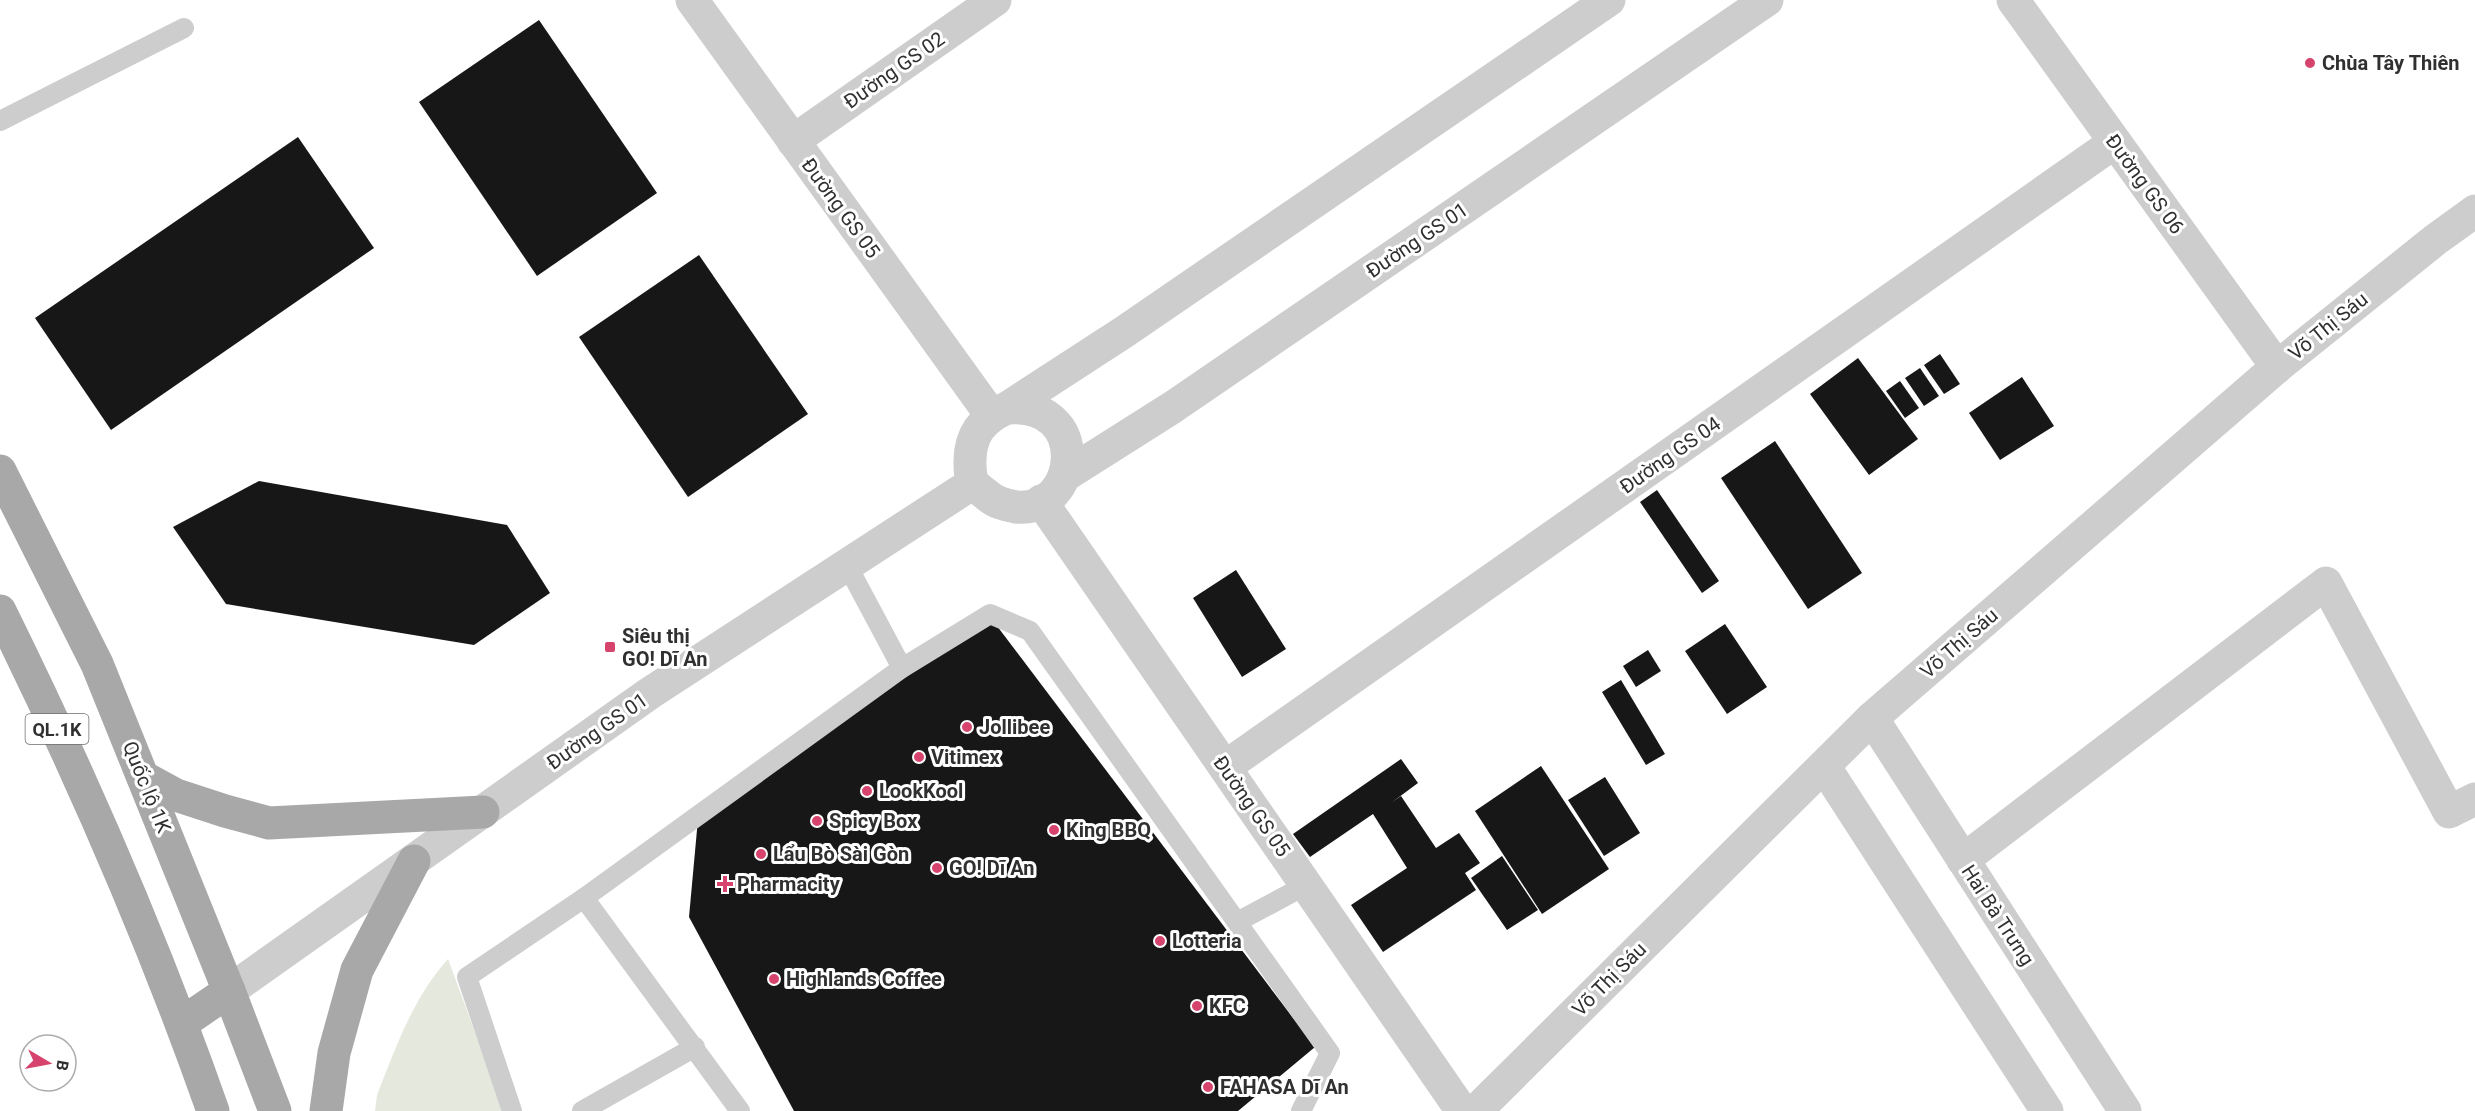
<svg xmlns="http://www.w3.org/2000/svg" width="2475" height="1111" viewBox="0 0 2475 1111" font-family="Roboto,sans-serif">
<style>
.green{fill:#e5e8dc}
.building{fill:#171717}
.lines{fill:none;stroke-linecap:round;stroke-linejoin:round}
.service{stroke:#cdcdcd;stroke-width:20}
.minor{stroke:#cdcdcd;stroke-width:33}
.tertiary{stroke:#cdcdcd;stroke-width:33}
.primary{stroke:#a8a8a8;stroke-width:33}
.poi-dot{fill:#d6436c;stroke:#fff;stroke-width:2}
.labels{text-anchor:middle;dominant-baseline:central;stroke-width:6;stroke-linejoin:round;paint-order:stroke}
.shield{fill:#fff;stroke:#6e6e6e;stroke-width:1.5}
.shield-label{font-size:18px;font-weight:bold;fill:#303030}
.poi-label{font-size:20px;font-weight:bold;fill:#303030;stroke:#fff;text-anchor:start}
.street-label{font-size:20px;fill:#303030;stroke:#fff}
</style>
<rect width="100%" height="100%" fill="#fff"/>
<path class="green" d="M 448,959 L 504,1111 L 375,1111 L 377,1095 C 396,1047 413,998 448,959 Z"/>
<g class="building">
<polygon points="539,20 657,193 537,276 419,102"/>
<polygon points="298,137 374,248 111,430 35,318"/>
<polygon points="699,255 808,414 688,497 579,337"/>
<polygon points="1940,354 1960,384 1944,394 1924,365"/>
<polygon points="1858,358 1918,439 1869,475 1810,394"/>
<polygon points="1920,368 1939,396 1924,406 1905,378"/>
<polygon points="2022,377 2054,426 2000,460 1969,413"/>
<polygon points="1900,381 1919,408 1905,418 1886,391"/>
<polygon points="1775,441 1862,573 1808,609 1721,478"/>
<polygon points="259,481 507,525 550,593 474,645 226,604 173,527"/>
<polygon points="1657,490 1719,581 1702,593 1640,502"/>
<polygon points="1236,570 1286,649 1242,677 1193,598"/>
<polygon points="991,618 1315,1047 1238,1111 794,1111 689,917 698,819"/>
<polygon points="1725,624 1767,687 1727,714 1685,651"/>
<polygon points="1648,650 1661,671 1636,687 1623,666"/>
<polygon points="1621,680 1665,754 1646,765 1602,692"/>
<polygon points="1401,759 1418,783 1391,803 1401,796 1436,848 1459,833 1480,863 1465,873 1476,890 1383,952 1351,905 1407,868 1373,814 1310,857 1293,834"/>
<polygon points="1541,766 1609,869 1542,914 1475,811"/>
<polygon points="1605,777 1640,833 1604,856 1568,800"/>
<polygon points="1502,856 1538,910 1507,930 1471,878"/>
</g>
<g class="lines">
<g class="service">
<polyline points="0,121 184,28"/>
<polyline points="847,565 902,668"/>
<polyline points="584,898 740,1111"/>
<polyline points="1237,922 1306,885"/>
<polyline points="512,1111 467,977 584,898 902,668 990,614 1030,631 1330,1053 1301,1111"/>
<polyline points="582,1111 695,1047"/>
</g>
<g class="minor">
<polyline points="692,0 991,415"/>
<polyline points="2013,0 2277,367"/>
<polyline points="793,141 995,0"/>
<polyline points="1041,501 1462,1111"/>
<polyline points="1872,718 2125,1111"/>
<polyline points="1824,766 2047,1111"/>
<polyline points="1225,767 2115,142"/>
<polyline points="1963,860 2326,583 2449,812 2475,799"/>
<polyline points="1476,1111 1872,718 2277,367 2435,240 2475,211"/>
</g>
<g class="tertiary">
<path d="M 1007,408 C 1092,401 1080,513 1016,507 C 1006,505 995,503 987,495 C 983,492 976,487 973,483 C 971,478 970,470 970,465 C 969,436 981,419 1007,408 L 1124,332 L 1609,0"/>
<polyline points="1064,476 1173,407 1767,0"/>
<polyline points="229,991 650,693 973,483"/>
</g>
<g class="primary">
<polyline points="0,471 97,664 229,991 275,1111"/>
<path d="M 0,611 C 80,773 153,940 213,1111"/>
<polyline points="143,777 176,795 225,811 269,823 483,812"/>
<polyline points="182,1023 229,991"/>
<polyline points="326,1111 334,1053 357,970 414,861"/>
</g>
</g>
<g class="poi-dot">
<circle cx="2310" cy="63" r="6"/>
<rect x="604" y="641" width="12" height="12" rx="3"/>
<circle cx="967" cy="727" r="6"/>
<circle cx="919" cy="757" r="6"/>
<circle cx="867" cy="791" r="6"/>
<circle cx="817" cy="821" r="6"/>
<circle cx="1054" cy="830" r="6"/>
<circle cx="761" cy="854" r="6"/>
<circle cx="937" cy="868" r="6"/>
<path d="M722 875h6v6h6v6h-6v6h-6v-6h-6v-6h6z"/>
<circle cx="1160" cy="941" r="6"/>
<circle cx="774" cy="979" r="6"/>
<circle cx="1197" cy="1006" r="6"/>
<circle cx="1208" cy="1087" r="6"/>
</g>
<g class="labels">
<rect class="shield" x="25.5" y="714" width="63" height="30" rx="4.5"/>
<g class="shield-label">
<text x="57" y="729">QL.1K</text>
</g>
<g class="poi-label">
<text x="2322" y="63">Chùa Tây Thiên</text>
<text x="622" y="636">Siêu thị<tspan x="622" dy="23">GO! Dĩ An</tspan></text>
<text x="979" y="727">Jollibee</text>
<text x="931" y="757">Vitimex</text>
<text x="879" y="791">LookKool</text>
<text x="829" y="821">Spicy Box</text>
<text x="1066" y="830">King BBQ</text>
<text x="773" y="854">Lẩu Bò Sài Gòn</text>
<text x="949" y="868">GO! Dĩ An</text>
<text x="737" y="884">Pharmacity</text>
<text x="1172" y="941">Lotteria</text>
<text x="786" y="979">Highlands Coffee</text>
<text x="1209" y="1006">KFC</text>
<text x="1220" y="1087">FAHASA Dĩ An</text>
</g>
<g class="street-label">
<text transform="translate(894 70) rotate(-35)">Đường GS 02</text>
<text transform="translate(2145 184) rotate(54)">Đường GS 06</text>
<text transform="translate(841 208) rotate(54)">Đường GS 05</text>
<text transform="translate(1417 240) rotate(-34)">Đường GS 01</text>
<text transform="translate(2328 326) rotate(-39)">Võ Thị Sáu</text>
<text transform="translate(1670 455) rotate(-35)">Đường GS 04</text>
<text transform="translate(1959 643) rotate(-41)">Võ Thị Sáu</text>
<text transform="translate(597 731) rotate(-35)">Đường GS 01</text>
<text transform="translate(147 787) rotate(68)">Quốc lộ 1K</text>
<text transform="translate(1252 806) rotate(55)">Đường GS 05</text>
<text transform="translate(1998 915) rotate(57)">Hai Bà Trưng</text>
<text transform="translate(1609 979) rotate(-45)">Võ Thị Sáu</text>
</g>
</g>
<g transform="translate(48 1063) rotate(100)"><circle r="28" fill="#ffffff" stroke="#acacac" stroke-width="1.5"/>
<path d="M0-4.5L10 22L0 15L-10 22Z" fill="#d6436c"/>
<text y="-9" font-size="16" font-weight="bold" text-anchor="middle" fill="#303030">B</text>
</g>
</svg>
